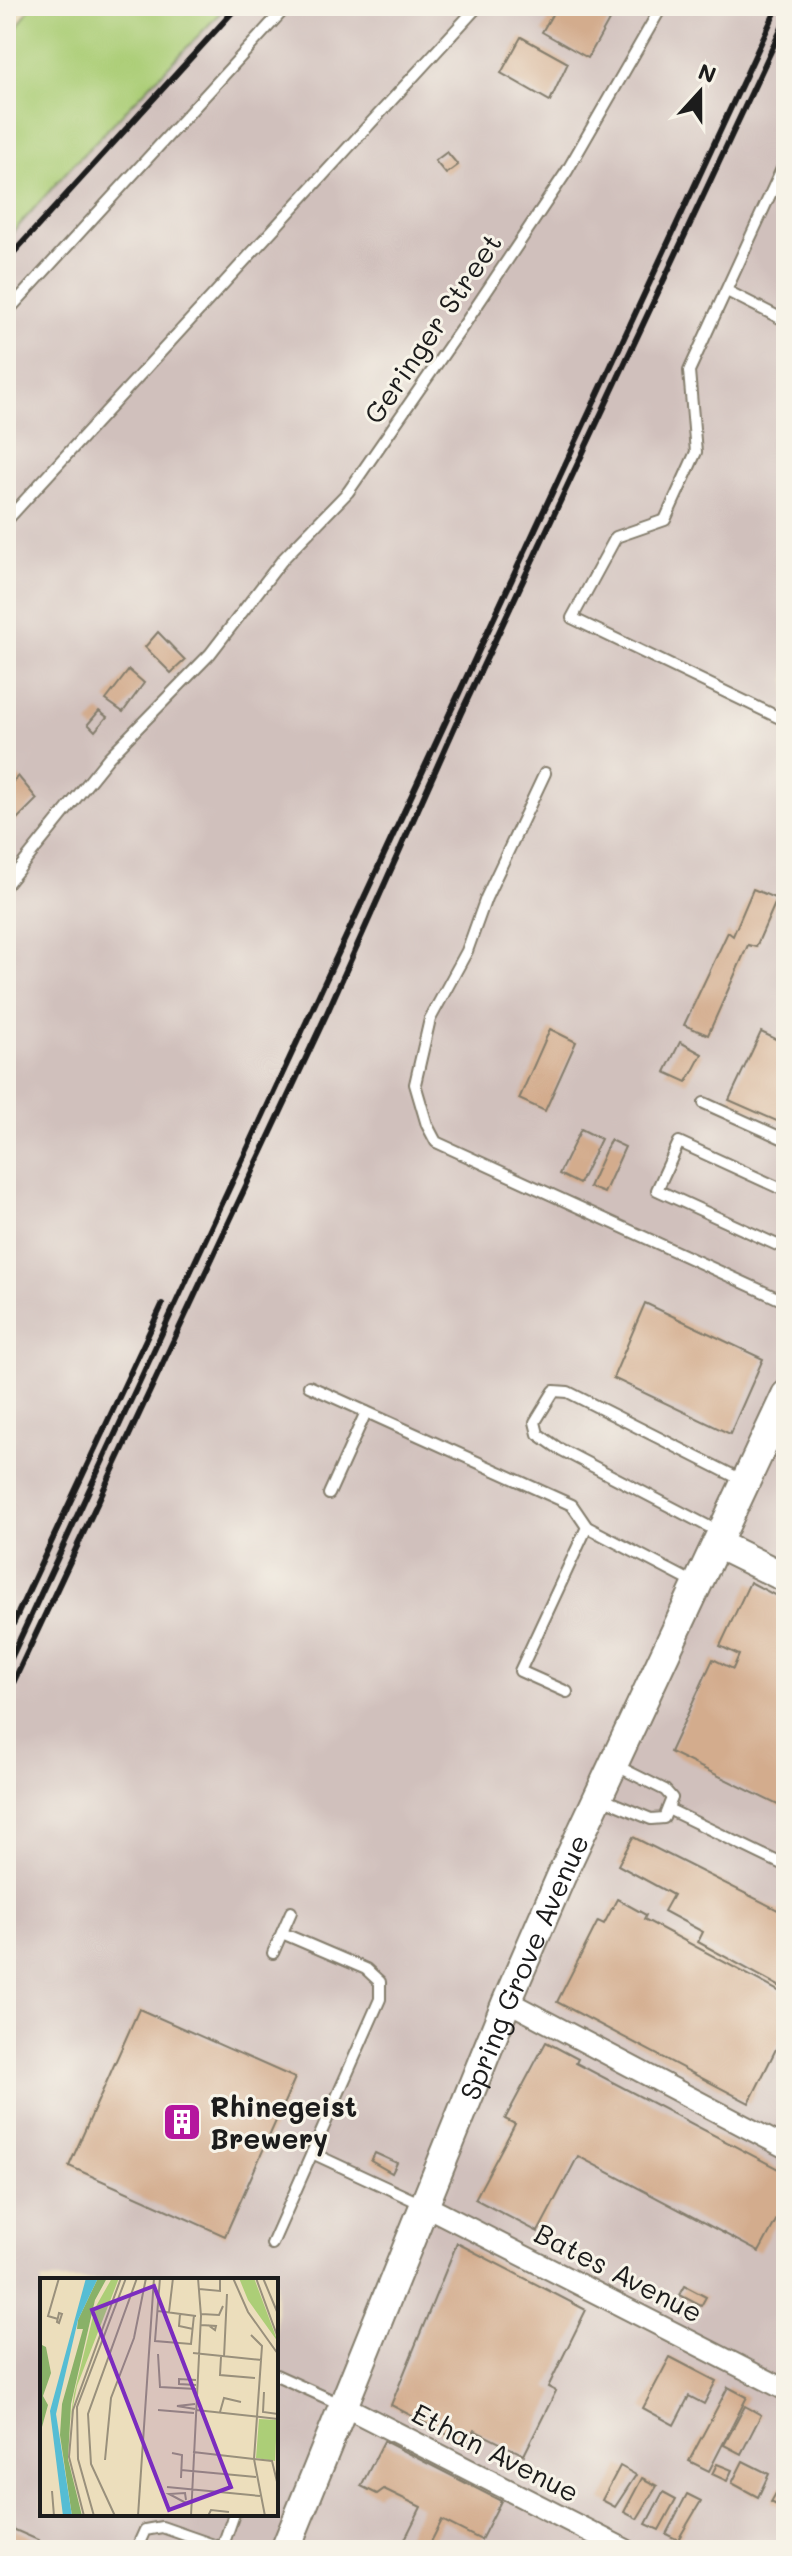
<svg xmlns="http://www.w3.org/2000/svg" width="792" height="2556" viewBox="0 0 792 2556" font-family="Mali,sans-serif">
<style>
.industrial{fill:#d0c0bc;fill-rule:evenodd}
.green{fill:#acce77;stroke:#64754a;stroke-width:2}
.building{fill:#d3ac8d}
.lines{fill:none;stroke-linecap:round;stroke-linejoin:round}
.lane-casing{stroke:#847d6c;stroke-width:14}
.street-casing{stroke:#847d6c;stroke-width:24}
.secondary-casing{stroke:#847d6c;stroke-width:32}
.lane{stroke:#fff;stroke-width:10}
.street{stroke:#fff;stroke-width:20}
.secondary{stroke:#fff;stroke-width:28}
.rail{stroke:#1c1c1c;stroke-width:6}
.labels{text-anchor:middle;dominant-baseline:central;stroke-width:6;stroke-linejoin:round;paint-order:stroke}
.street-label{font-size:28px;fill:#1c1c1c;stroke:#f7f3e8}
.poi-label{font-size:28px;font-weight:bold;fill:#1c1c1c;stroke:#f7f3e8;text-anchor:start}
.inset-road{fill:none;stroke:#99907c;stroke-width:2}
.view{fill:#7b2cbf;fill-opacity:0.15;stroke:#7b2cbf;stroke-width:4}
.inset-edge{fill:none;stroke:#1c1c1c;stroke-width:4}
</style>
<rect width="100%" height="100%" fill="#f7f3e8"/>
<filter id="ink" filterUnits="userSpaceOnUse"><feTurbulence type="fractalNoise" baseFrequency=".0125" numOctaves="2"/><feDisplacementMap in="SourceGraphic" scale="16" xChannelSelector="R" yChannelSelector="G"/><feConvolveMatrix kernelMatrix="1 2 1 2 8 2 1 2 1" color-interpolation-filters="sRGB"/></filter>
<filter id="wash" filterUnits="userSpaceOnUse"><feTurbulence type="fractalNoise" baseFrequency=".006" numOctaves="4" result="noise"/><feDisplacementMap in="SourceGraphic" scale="32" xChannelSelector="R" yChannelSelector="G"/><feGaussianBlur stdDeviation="1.8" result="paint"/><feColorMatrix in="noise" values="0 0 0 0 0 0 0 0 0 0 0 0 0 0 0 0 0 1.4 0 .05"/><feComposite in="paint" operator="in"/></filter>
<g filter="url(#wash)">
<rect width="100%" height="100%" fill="#ecdebc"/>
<path class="industrial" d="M 227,6 L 786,6 L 786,2550 L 6,2550 L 6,240 L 70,168 ZM 42,2280 L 276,2280 L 276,2514 L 42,2514 Z"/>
<polygon class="green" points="31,6 227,6 70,168 6,240 6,45"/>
<g id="blocks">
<g class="building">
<polygon points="557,6 617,6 588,58 542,32"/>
<polygon points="521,37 568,63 550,101 501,73"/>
<polygon points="447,152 458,165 446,174 435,161"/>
<polygon points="158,632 185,660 171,673 145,647"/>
<polygon points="129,670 144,683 123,712 106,700"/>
<polygon points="99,711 107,717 95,731 88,724"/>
<polygon points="18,776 37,799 6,830 6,789"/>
<polygon points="753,889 777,899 756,947 748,945 708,1035 684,1025 728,932 733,936"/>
<polygon points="550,1029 576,1042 545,1111 519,1099"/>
<polygon points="761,1032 786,1044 786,1105 779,1122 729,1100"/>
<polygon points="680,1042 702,1054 687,1082 665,1072"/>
<polygon points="581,1129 601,1139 579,1184 559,1174"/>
<polygon points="610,1140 625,1147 604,1193 589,1187"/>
<polygon points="645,1303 763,1359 730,1434 613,1378"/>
<polygon points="750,1582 786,1601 786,1809 670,1752 713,1659 733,1669 739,1655 720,1646"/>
<polygon points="633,1837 786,1914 786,1990 698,1942 703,1932 664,1911 673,1895 618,1865"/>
<polygon points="617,1899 646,1915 644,1919 786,1995 786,2029 749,2103 557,2002 598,1921 604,1924"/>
<polygon points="139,2009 295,2078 225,2236 69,2166"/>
<polygon points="546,2042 578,2059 576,2063 786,2173 786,2202 759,2252 578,2156 538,2232 475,2199 515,2124 505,2119"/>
<polygon points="375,2153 397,2163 392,2173 371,2161"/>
<polygon points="457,2243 586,2310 548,2387 556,2391 524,2455 474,2430 467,2445 391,2405"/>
<polygon points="685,2286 706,2297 701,2306 680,2295"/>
<polygon points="670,2357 716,2381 704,2404 689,2396 674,2425 643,2408"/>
<polygon points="728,2387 747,2397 709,2471 689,2461"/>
<polygon points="745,2406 761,2415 741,2454 724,2445"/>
<polygon points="384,2441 501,2501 481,2540 442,2520 427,2550 417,2550 403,2543 421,2507 384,2489 377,2494 361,2486"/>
<polygon points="743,2461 769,2474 758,2497 732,2483"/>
<polygon points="717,2464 732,2470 727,2481 712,2474"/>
<polygon points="620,2466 636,2475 615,2507 602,2500"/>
<polygon points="642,2478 657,2486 637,2519 624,2512"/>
<polygon points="780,2486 786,2489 786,2510 771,2502"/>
<polygon points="663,2492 676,2499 659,2530 646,2524"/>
<polygon points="687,2494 701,2501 678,2540 666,2534"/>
<polygon points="6,2526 38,2540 34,2550 6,2550"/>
</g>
</g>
</g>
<g filter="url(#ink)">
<use href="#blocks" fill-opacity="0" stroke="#847d6c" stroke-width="2"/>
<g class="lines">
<defs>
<g id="lane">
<polyline points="786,160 689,371 696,452 665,520 616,537 572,618 786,721"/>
<polyline points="727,291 786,321"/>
<polyline points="6,313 287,6"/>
<polyline points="6,521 478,6"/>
<polyline points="545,773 486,898 467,951 430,1019 415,1084 427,1125 436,1142 786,1302"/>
<polyline points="6,885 109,757 210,654 283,559 348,492 466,322 567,171 662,6"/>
<polyline points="704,1103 786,1140"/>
<polyline points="786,1191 679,1142 657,1190 786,1249"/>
<polyline points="309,1386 572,1505 587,1527 696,1584"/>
<polyline points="329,1494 366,1412"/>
<polyline points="721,1533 558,1448 538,1434 535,1422 554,1391 568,1392 744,1481"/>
<polyline points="567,1692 520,1671 587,1527"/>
<polyline points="601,1798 651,1819 664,1818 672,1798 665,1790 615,1765"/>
<polyline points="668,1809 786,1866"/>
<polyline points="273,1953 291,1912"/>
<polyline points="312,2153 424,2205"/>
<polyline points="272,2244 380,1999 380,1982 366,1969 282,1933"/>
<polyline points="276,2375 340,2404"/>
<polyline points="222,2548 234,2514"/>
<polyline points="136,2550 145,2530 162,2527 228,2550"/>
</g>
<g id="street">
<polyline points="507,2001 786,2148"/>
<polyline points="426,2206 786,2390"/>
<polyline points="342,2405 626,2550"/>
</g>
<g id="secondary">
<polyline points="717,1544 786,1578"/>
<path id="s1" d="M 285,2550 L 507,2001 L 563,1872 L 786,1395"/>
</g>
</defs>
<use href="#lane" class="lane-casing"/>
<use href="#street" class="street-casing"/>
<use href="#secondary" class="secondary-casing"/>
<use href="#lane" class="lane"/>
<use href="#street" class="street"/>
<use href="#secondary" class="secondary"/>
<g class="rail">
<polyline points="6,261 238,6"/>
<polyline points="6,1639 162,1305"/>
<polyline points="6,1669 778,6"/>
<polyline points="6,1698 327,1013 461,713 786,19"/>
</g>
</g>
</g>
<defs>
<symbol id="building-square" viewBox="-11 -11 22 22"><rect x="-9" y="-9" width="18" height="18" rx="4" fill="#b5179e" stroke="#f7f3e8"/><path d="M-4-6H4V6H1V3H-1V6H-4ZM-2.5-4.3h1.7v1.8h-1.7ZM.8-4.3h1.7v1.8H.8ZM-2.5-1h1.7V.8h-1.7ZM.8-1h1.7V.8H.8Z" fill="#fff"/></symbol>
</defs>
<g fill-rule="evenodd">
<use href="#building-square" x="160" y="2100" width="44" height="44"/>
</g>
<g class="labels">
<g class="street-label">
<text transform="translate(432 328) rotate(-56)">Geringer Street</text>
<text stroke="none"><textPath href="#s1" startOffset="630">Spring Grove Avenue</textPath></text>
<text transform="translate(619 2272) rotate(27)">Bates Avenue</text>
<text transform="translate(496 2452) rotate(27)">Ethan Avenue</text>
</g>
<g class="poi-label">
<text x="210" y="2106">Rhinegeist<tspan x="210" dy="32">Brewery</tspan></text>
</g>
</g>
<g transform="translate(40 2278)">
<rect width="238" height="238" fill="#ecdebc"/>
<path d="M 72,0 L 79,0 L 37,108 L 30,144 L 34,116 L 55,30 ZM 199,0 L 214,0 L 238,64 L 208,22 ZM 219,141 L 237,142 L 235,183 L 216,180 Z" fill="#acce77"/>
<path d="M 58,0 L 67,0 L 55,22 L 31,126 L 28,181 L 42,238 L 32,238 L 20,157 L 22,126 L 43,51 L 37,51 L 38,42 ZM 0,66 L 6,69 L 11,95 L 3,118 L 8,127 L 2,149 Z" fill="#89b168"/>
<path d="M 46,0 L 58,0 L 38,42 L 16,136 L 32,238 L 23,238 L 10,133 Z" fill="#56bdd4"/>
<path class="inset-road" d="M 120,0 L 115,63 L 151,66 L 154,37M 193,0 L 208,34 L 238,76M 216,0 L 238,60M 223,0 L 238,36M 159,11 L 180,13 L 180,0M 118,33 L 156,38M 129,34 L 133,0M 19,35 L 22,36 L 19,45 L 17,44 ZM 140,36 L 139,48 L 153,51M 161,36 L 179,37 L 183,28M 18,41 L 8,38 L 19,0M 161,47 L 176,48 L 175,52 L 168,47M 211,57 L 222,68 L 214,181 L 225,238M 153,75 L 222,82M 118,76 L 120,109 L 156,111M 181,79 L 180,97 L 215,100M 184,79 L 187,16M 156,107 L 139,106 L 139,101 L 156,102M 224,114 L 223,134 L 238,136M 155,131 L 137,128 L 155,126M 118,132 L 154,135M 156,132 L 238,141M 180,134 L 184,120 L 201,124M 238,147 L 238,173M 153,174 L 232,183 L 238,208M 132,175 L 142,177 L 141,200M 65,182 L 71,120 L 94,60 L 106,0M 141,192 L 216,199M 127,209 L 220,218M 12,213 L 14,238M 146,222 L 145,215 L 129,216 L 146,225M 44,238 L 29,179 L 33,132 L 81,0M 54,238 L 38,181 L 37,129 L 86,0M 75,238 L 51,186 L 48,136 L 97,0M 98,238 L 114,0M 151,238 L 161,38 L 158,0M 168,238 L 171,232 L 189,234"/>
<path class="view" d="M 114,8 L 191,209 L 129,232 L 52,32 Z"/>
<rect width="238" height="238" class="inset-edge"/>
</g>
<rect width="792" height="2556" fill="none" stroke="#f7f3e8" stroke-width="32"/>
<g transform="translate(700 92) rotate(21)" stroke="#f7f3e8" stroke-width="6" paint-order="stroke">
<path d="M0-6L14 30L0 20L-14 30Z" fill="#1c1c1c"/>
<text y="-12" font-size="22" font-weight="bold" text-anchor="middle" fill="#1c1c1c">N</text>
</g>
</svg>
